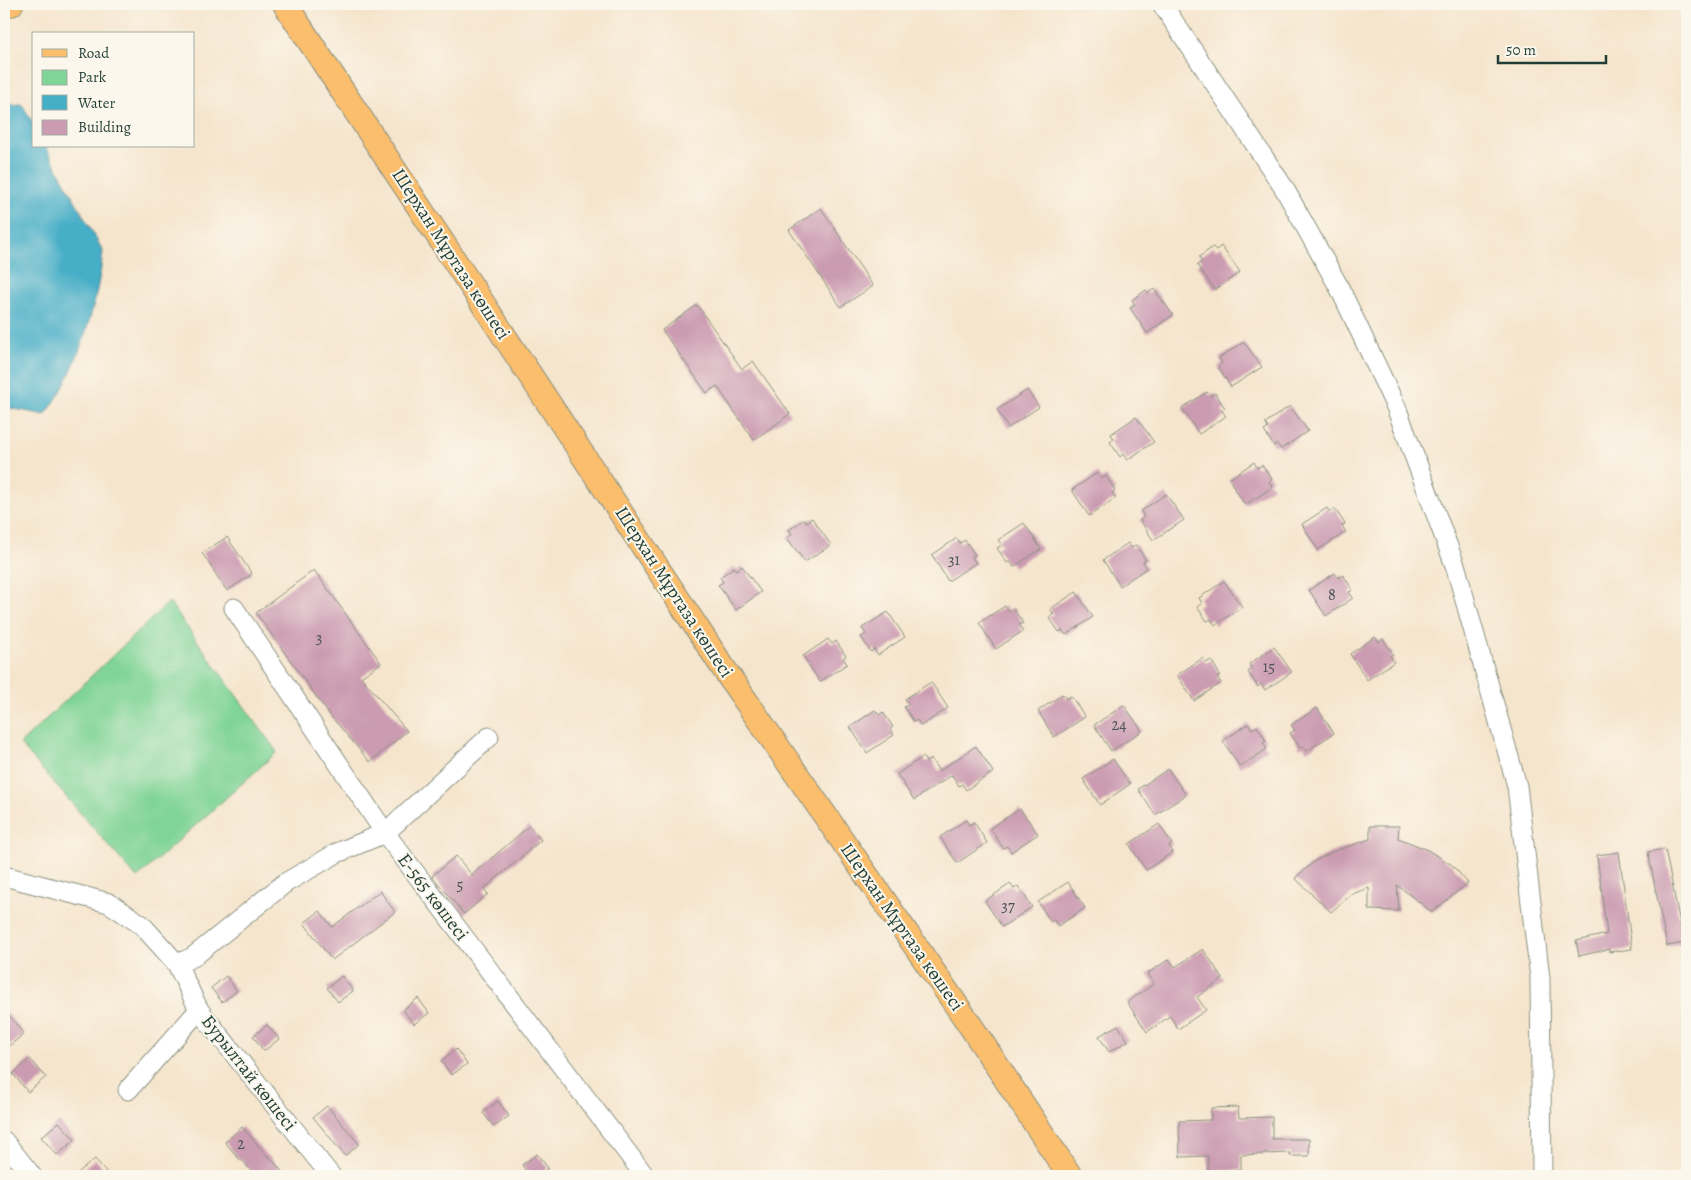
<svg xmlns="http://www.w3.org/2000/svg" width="1691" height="1180" viewBox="0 0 1691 1180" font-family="Alegreya,serif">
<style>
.green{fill:#80d497;stroke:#508866}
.water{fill:#47aec7;stroke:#33767e}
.building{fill:#cb9bb1}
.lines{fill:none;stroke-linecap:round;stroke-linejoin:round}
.minor-casing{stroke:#8a9180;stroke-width:21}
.major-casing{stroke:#8a9180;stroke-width:26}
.minor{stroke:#fff;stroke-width:19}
.major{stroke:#fabe6d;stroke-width:24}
.labels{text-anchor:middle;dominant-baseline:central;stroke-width:4;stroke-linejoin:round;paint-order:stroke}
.number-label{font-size:16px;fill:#4a5453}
.street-label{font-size:19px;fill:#1f3d34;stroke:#fbf7ec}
</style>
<rect width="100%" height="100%" fill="#fbf7ec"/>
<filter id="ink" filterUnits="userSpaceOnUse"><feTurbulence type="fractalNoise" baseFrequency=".02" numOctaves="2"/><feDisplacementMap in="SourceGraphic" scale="10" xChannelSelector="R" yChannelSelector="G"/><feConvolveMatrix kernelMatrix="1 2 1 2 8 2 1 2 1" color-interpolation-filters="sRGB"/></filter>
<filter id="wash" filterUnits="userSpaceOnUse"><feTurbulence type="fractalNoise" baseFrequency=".0096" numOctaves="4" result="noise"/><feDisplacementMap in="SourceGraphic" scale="20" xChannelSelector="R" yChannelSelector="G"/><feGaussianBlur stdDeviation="1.12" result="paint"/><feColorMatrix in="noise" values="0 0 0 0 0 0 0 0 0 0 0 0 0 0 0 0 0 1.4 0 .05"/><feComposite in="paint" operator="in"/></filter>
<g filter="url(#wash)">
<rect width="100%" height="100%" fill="#f5e5cd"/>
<polygon class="green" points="169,602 277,752 137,878 20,744"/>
<path class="water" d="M 22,104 L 34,125 L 34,146 L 45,146 L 103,251 C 99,299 76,378 45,415 L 4,407 L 4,105 Z"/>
<g id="blocks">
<g class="building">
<polygon points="821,208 873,286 841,307 789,230"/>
<polygon points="1221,246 1240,272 1215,290 1197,265 1202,262 1199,257 1213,247 1216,250"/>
<polygon points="1154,289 1173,315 1147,333 1130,308 1135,305 1132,300 1146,290 1148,293"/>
<polygon points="697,305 742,369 753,361 790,414 754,440 717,386 707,393 662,330"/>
<polygon points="1244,342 1262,367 1231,387 1218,367 1222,363 1219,358"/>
<polygon points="1027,390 1039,407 1008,428 997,410"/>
<polygon points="1207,392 1211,396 1215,393 1225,408 1222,411 1226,416 1199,434 1182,408"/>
<polygon points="1290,406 1308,431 1281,449 1277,444 1274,446 1264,431 1268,428 1265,423"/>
<polygon points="1136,417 1154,442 1127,460 1123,454 1120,457 1110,442 1114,439 1111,434"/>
<polygon points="1254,462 1257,468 1262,465 1272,479 1269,482 1273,487 1245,505 1229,479"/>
<polygon points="1097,473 1101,479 1106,476 1115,490 1112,493 1116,498 1089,516 1072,490"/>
<polygon points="1166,494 1184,520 1153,540 1140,520 1144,517 1141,511"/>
<polygon points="1327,508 1330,512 1335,509 1345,524 1342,526 1346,532 1318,550 1302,524"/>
<polygon points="812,518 831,545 805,562 787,538 792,534 789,530 804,519 806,522"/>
<polygon points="1024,523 1041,549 1014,567 1010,561 1007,563 997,548 1002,545 998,540"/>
<polygon points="227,537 252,574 227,591 202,553"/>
<polygon points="957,538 960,543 965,540 975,555 972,557 976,563 948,581 932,555"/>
<polygon points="1128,543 1132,548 1136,545 1146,560 1143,562 1147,568 1120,586 1103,560"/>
<polygon points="742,566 761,592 736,610 718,585 723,582 720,577 734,567 737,570"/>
<polygon points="314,570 381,663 361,677 407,731 370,762 329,714 256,613"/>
<polygon points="1335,573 1338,578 1343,575 1353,590 1349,592 1353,598 1326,616 1309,590"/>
<polygon points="1224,581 1242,607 1215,625 1211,619 1207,621 1197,607 1202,603 1199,598"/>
<polygon points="1076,592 1093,617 1066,635 1062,630 1059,632 1049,617 1054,614 1050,609"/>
<polygon points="1005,606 1008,611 1013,608 1023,623 1019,625 1023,631 996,649 979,623"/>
<polygon points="888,612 905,637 878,655 874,649 871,652 861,637 866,634 862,628"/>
<polygon points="1375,637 1379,642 1383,639 1393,654 1390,656 1394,662 1367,680 1350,654"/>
<polygon points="828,639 832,644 836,641 846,656 843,658 847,664 820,682 803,656"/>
<polygon points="1274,647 1292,672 1265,690 1261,684 1258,687 1248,672 1252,669 1249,664"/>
<polygon points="1203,658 1206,663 1211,660 1220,675 1217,677 1221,683 1194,701 1177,675"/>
<polygon points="931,682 948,708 921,726 917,720 914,722 904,707 909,704 905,699"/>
<polygon points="1063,694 1066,699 1071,696 1085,717 1054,737 1038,711"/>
<polygon points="1124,705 1142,731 1111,751 1094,725"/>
<polygon points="1317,708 1334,733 1307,751 1303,746 1300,748 1290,733 1295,730 1291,725"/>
<polygon points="875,710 879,715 883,712 893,727 890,729 894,735 867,753 850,727"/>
<polygon points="1248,724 1252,729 1257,726 1266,741 1263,743 1267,749 1240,767 1223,741"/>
<polygon points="976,746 993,772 966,790 962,784 959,786 952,775 914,800 897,774 923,757 926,762 931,759 939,771"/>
<polygon points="1113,759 1130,784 1100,805 1083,779"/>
<polygon points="1168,769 1186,795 1155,815 1138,789"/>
<polygon points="1020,809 1038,834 1011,852 1007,846 1003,848 990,828"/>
<polygon points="966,820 969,825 974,822 987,843 957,863 940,837"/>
<polygon points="1159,824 1172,844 1169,846 1173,852 1146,870 1129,844"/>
<polygon points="529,826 541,840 484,889 488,894 464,914 432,876 456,856 472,875"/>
<polygon points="1370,826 1399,826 1398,838 1426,849 1452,865 1468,883 1432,912 1397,885 1399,911 1369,910 1369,888 1352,894 1331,912 1295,878 1315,861 1332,852 1370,839"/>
<polygon points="1665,849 1684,943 1667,946 1648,852"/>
<polygon points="1619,852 1632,949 1609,952 1609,949 1579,956 1576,941 1607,934 1597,855"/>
<polygon points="1068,882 1085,908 1058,926 1054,920 1051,922 1038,902"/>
<polygon points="1010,884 1014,889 1018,886 1032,907 1002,927 985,901"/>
<polygon points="380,891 395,912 332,960 304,923 320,911 332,927"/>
<polygon points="1203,949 1223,979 1197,997 1206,1010 1178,1029 1170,1016 1147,1032 1127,1002 1154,984 1147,974 1169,959 1175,967"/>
<polygon points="226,976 237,991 222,1002 211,988"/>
<polygon points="342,976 353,991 338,1002 327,988"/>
<polygon points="418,998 429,1013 414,1024 403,1010"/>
<polygon points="4,1009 24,1034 4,1050"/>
<polygon points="267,1025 279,1039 264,1051 253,1036"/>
<polygon points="1118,1025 1128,1041 1109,1052 1099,1036"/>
<polygon points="456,1049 467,1064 452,1075 441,1061"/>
<polygon points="30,1059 46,1077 28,1092 13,1074"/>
<polygon points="498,1101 509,1116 494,1127 483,1113"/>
<polygon points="327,1106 359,1144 345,1156 313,1117"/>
<polygon points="1238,1107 1239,1118 1272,1117 1272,1139 1309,1139 1309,1156 1290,1156 1290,1153 1241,1155 1241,1170 1208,1171 1208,1156 1180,1157 1179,1121 1211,1120 1211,1108"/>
<polygon points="59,1122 75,1140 57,1155 41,1137"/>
<polygon points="242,1127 268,1157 269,1156 286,1176 256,1176 241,1159 240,1160 225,1142"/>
<polygon points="537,1154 548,1168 538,1176 530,1176 522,1165"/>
<polygon points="95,1159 110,1176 74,1176"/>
</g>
</g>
</g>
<g filter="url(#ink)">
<use href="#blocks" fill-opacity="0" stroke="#8a9180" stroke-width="1"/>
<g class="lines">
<defs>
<g id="minor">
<polyline points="1162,4 1284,188 1339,287 1396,407 1456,568 1517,786 1540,978 1542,1176"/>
<polyline points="234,608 385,833 645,1176"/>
<polyline points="4,876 109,903 142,925 177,964 193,957 285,883 337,853 385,833 489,737"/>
<polyline points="177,964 199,1010 331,1176"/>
<polyline points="128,1090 199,1010"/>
<polyline points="4,1141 32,1176"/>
</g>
<g id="major">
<polyline points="285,4 730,678 970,1025 1070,1176"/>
<polyline points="4,5 11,4"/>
</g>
</defs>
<use href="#minor" class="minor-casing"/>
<use href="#major" class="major-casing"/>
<use href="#minor" class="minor"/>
<use href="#major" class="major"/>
</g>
</g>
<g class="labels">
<g class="number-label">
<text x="954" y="560">31</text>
<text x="1332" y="595">8</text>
<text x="319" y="638">3</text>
<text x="1269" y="667">15</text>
<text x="1119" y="725">24</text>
<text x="460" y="885">5</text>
<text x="1008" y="906">37</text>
<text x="241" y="1144">2</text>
</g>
<g class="street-label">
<text transform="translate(451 254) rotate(57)">Шерхан Мұртаза көшесі</text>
<text transform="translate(674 592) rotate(57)">Шерхан Мұртаза көшесі</text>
<text transform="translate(433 897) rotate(53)">Е-565 көшесі</text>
<text transform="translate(902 927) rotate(55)">Шерхан Мұртаза көшесі</text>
<text transform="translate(249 1073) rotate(52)">Бурылтай көшесі</text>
</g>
</g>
<rect width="1691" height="1180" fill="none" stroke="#fbf7ec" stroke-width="20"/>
<rect x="32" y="32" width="162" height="115" fill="#fbf7ec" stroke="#a3ada2"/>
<rect x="42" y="49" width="25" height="8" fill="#fabe6d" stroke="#a3ada2"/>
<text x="78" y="58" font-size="15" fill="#1f3d34">Road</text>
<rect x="42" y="70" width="25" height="15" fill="#80d497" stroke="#a3ada2"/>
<text x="78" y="82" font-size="15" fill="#1f3d34">Park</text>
<rect x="42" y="95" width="25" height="15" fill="#47aec7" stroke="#a3ada2"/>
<text x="78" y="108" font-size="15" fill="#1f3d34">Water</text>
<rect x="42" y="120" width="25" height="15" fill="#cb9bb1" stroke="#a3ada2"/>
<text x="78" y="132" font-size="15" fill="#1f3d34">Building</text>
<path d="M1498 55v8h108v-8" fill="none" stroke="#1f3d34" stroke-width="2.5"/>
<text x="1506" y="55" font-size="15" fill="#1f3d34" stroke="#fbf7ec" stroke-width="4" paint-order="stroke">50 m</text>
</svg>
